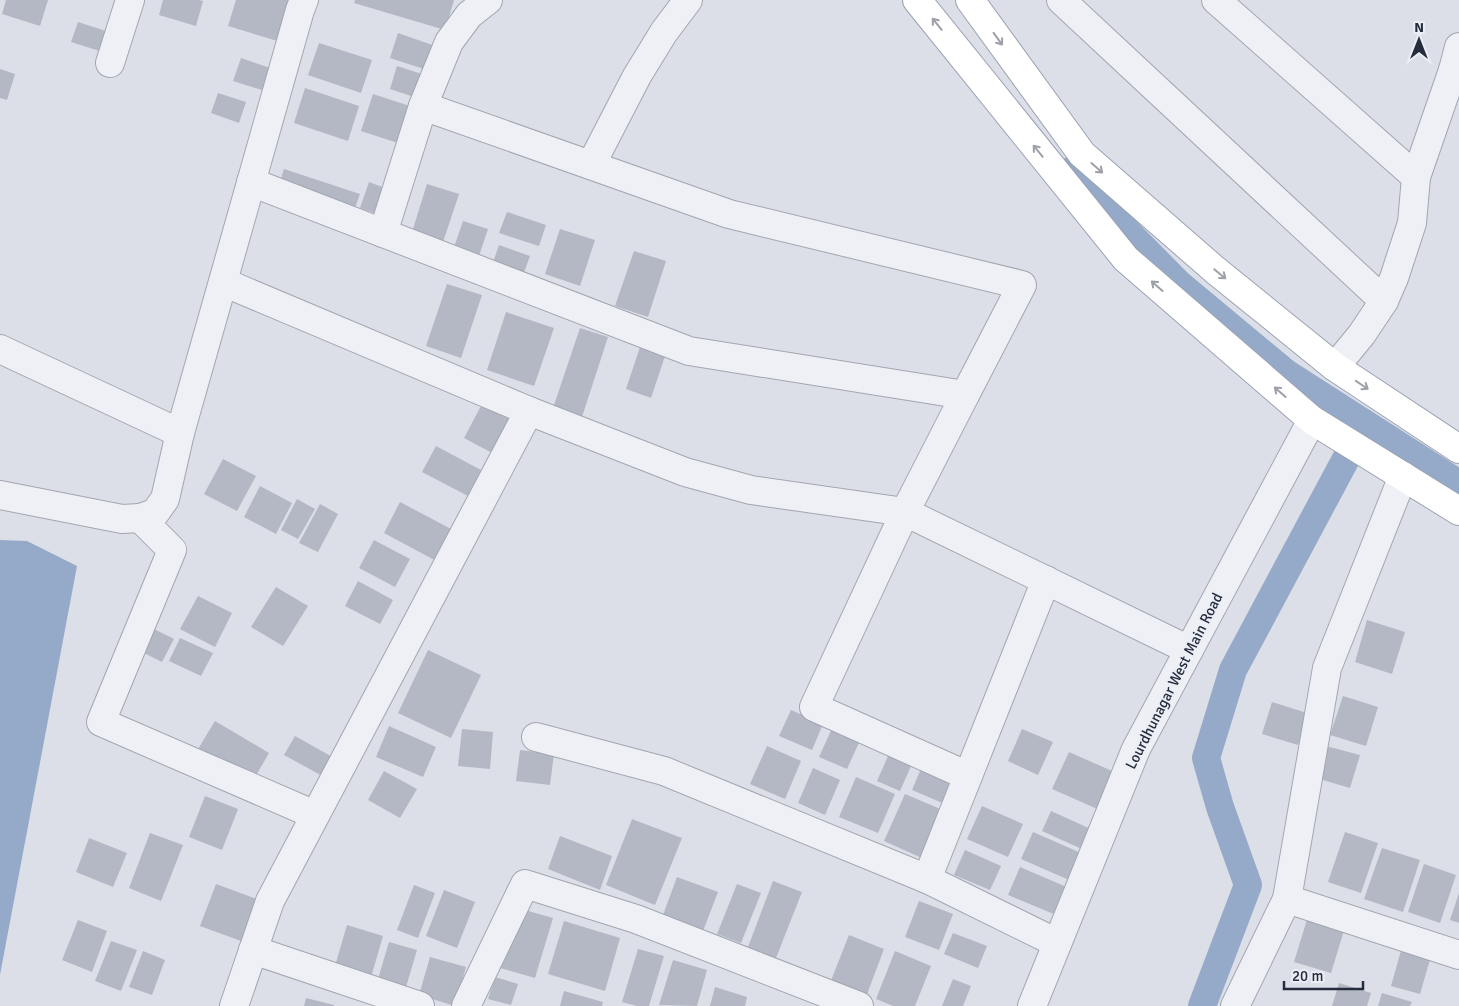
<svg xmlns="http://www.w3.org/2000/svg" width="1459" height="1006" viewBox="0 0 1459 1006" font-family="Signika,sans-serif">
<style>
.water{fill:#95aac8}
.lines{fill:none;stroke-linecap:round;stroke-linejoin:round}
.canal{stroke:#95aac8;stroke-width:28}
.building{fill:#b3b8c4}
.minor-casing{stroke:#a1a6b1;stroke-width:30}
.primary-casing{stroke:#9ba2b3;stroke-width:30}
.minor{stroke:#eff0f5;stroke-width:28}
.primary{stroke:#fff;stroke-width:28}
.oneway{stroke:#9da0a8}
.labels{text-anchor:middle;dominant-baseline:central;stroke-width:4;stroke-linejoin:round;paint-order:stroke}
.street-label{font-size:15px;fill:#252c3d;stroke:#ebeef4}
</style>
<rect width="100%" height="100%" fill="#dcdfe7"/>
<polygon class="water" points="0,540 27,541 77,566 0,975"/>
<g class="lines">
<g class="canal">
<polyline points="1070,171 1080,184 1179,284 1286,373 1459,484"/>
<polyline points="1202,1006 1248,885 1220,807 1206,758 1233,670 1364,425"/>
</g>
</g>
<g class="building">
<polygon points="6,0 48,0 40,26 2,14"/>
<polygon points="163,0 199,0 203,1 196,26 159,15"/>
<polygon points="236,0 297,0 284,43 228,26"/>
<polygon points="355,0 454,0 445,30 354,3"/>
<polygon points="78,22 112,33 106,53 71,42"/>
<polygon points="398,33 438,47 430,71 390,58"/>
<polygon points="319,43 372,60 361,93 308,75"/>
<polygon points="241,58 276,70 268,92 233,81"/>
<polygon points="397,66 425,75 417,98 390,89"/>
<polygon points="0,69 15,74 7,100 0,98"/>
<polygon points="305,88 359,106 348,141 294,123"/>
<polygon points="218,93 246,102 239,123 211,113"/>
<polygon points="373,94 419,109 407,146 361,131"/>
<polygon points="284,169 360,194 353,213 278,188"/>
<polygon points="369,182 385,188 377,214 360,208"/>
<polygon points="427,184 459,194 443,242 412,232"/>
<polygon points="507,212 546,225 539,246 499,233"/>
<polygon points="463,221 488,229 477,262 452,253"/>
<polygon points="560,229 595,240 580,286 545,274"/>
<polygon points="499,245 530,256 522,278 491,268"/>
<polygon points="634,251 666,261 648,317 615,306"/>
<polygon points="447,284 482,295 461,358 426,346"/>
<polygon points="506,312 554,328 534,386 487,370"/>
<polygon points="580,328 608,337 581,420 552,411"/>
<polygon points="640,347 665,356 651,398 626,389"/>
<polygon points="483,402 515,419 496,455 464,438"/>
<polygon points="436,446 481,470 468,496 422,472"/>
<polygon points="223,459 256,476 237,511 204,494"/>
<polygon points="260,486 292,503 276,534 244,517"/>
<polygon points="297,499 315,509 298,539 281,530"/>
<polygon points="400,502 455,531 438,562 384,533"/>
<polygon points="320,504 338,514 318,552 299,543"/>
<polygon points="374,540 410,559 395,587 359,568"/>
<polygon points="358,581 393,600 380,624 345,606"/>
<polygon points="276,587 308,606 283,646 251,627"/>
<polygon points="198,596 232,613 215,647 180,629"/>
<polygon points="1367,620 1405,632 1392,674 1355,662"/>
<polygon points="152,628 174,639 162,662 140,651"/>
<polygon points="180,638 213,653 201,676 169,661"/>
<polygon points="428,650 481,675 451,738 398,713"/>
<polygon points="1343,696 1378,707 1366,746 1330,735"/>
<polygon points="1272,702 1307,713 1298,745 1262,734"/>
<polygon points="791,710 823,724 812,750 779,736"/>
<polygon points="215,721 269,753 250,786 195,754"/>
<polygon points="834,724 862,736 847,769 819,757"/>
<polygon points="389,726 436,747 423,777 376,757"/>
<polygon points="462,729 493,732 490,769 458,766"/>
<polygon points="1022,729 1053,742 1038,775 1008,761"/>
<polygon points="295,736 336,759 326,778 284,755"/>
<polygon points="767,746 801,761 785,799 750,784"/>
<polygon points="1326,746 1360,755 1350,788 1316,778"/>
<polygon points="892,747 915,757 900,791 877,781"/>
<polygon points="520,750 554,754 550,785 516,781"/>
<polygon points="1069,752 1119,774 1102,811 1052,789"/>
<polygon points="925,759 961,775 947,805 912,790"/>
<polygon points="813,768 840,780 825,815 798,803"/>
<polygon points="384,771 417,789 400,818 368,800"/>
<polygon points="856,777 895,794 878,833 839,817"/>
<polygon points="905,794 945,811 924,859 884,841"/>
<polygon points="205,796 238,809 222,850 189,837"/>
<polygon points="982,806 1023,824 1008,857 967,839"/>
<polygon points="1051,811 1093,830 1084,850 1042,831"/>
<polygon points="632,819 682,838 655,905 606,885"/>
<polygon points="1033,832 1081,853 1069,880 1021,859"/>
<polygon points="1345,832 1378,843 1361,893 1328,882"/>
<polygon points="150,833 183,845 161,901 129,888"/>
<polygon points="560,836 612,856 600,890 548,869"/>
<polygon points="89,838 127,853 113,887 76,872"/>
<polygon points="1382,848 1420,860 1403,912 1364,899"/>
<polygon points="965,850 1001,866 990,890 954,875"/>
<polygon points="1424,864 1456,875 1440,923 1408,912"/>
<polygon points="1020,867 1069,888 1056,915 1008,895"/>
<polygon points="677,877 718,892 703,931 663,915"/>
<polygon points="773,881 802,892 776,958 748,947"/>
<polygon points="216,884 257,899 241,941 200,926"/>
<polygon points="737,884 761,893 741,943 717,934"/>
<polygon points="414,885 435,893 418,938 397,930"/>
<polygon points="444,890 475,902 457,948 426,936"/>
<polygon points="1459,893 1459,923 1450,920"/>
<polygon points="919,901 953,914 939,950 905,937"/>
<polygon points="518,908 553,918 535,978 500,968"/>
<polygon points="1309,913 1346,924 1331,973 1294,962"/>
<polygon points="78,920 107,931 92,972 62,960"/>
<polygon points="564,921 620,938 605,991 548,974"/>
<polygon points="347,925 383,936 371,977 335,966"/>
<polygon points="953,933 987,946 978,968 944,954"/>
<polygon points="849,935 884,949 866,997 830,983"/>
<polygon points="111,941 137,950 121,991 95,981"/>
<polygon points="389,942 417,950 406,987 378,979"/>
<polygon points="1402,947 1431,956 1420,994 1391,986"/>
<polygon points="638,949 664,956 649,1006 637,1006 622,1002"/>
<polygon points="143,951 165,960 152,995 129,987"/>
<polygon points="895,951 931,966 915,1006 893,1006 876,999"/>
<polygon points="430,957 466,967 455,1006 419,995"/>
<polygon points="673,960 707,970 697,1006 659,1005"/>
<polygon points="495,977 518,984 511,1005 488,999"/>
<polygon points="953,979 971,986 963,1006 942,1006"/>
<polygon points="1339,983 1371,993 1367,1006 1332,1006"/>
<polygon points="715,987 747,997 745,1006 710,1006"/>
<polygon points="564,991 603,1002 602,1006 560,1006"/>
<polygon points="1382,993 1412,1002 1410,1006 1378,1006"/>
<polygon points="306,998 334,1005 334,1006 304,1006"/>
</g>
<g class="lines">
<defs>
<g id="minor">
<polyline points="1061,0 1384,301"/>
<polyline points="1216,0 1416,177"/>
<polyline points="1459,47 1453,70 1459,73"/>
<polyline points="110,63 130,0"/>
<polyline points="423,106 449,42 469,15 488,0"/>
<polyline points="591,165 637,76 664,32 688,0"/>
<polyline points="251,182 689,351 965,395 905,512 814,707 968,776 927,879"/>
<polyline points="383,233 423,106 729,214 1022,285 965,395"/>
<polyline points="223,282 529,411 270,901 234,1006"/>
<polyline points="0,349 180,433 300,10 304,0"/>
<polyline points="1335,367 1362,334 1384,301 1394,278 1412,223 1416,177 1453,70"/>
<polyline points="529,411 685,472 751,490 905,512 1189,650"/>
<polyline points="0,495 122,519 140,518 155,513 165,499 180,433"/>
<polyline points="140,518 172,550 101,722 315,815"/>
<polyline points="536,737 664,771 927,879 1057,943"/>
<polyline points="968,776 1046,580"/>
<polyline points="1287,899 1459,955"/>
<polyline points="253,950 420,1006"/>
<polyline points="466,1006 525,884 636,919 859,1006"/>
<polyline points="1032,1006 1136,749 1312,420"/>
<polyline points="1235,1006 1287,899 1327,668 1403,476"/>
</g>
<g id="primary">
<polyline points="917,0 1126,259 1312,420 1459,511"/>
<polyline points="970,0 1082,154 1215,270 1335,367 1459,449"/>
</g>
</defs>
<use href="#minor" class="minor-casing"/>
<use href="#primary" class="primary-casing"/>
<use href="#minor" class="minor"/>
<use href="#primary" class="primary"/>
</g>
<defs><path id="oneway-shaft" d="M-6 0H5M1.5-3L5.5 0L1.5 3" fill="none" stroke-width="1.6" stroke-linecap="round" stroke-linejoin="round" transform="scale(1.25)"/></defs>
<g class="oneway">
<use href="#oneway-shaft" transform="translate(937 24) rotate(-129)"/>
<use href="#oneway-shaft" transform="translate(998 39) rotate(54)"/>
<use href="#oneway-shaft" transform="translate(1038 151) rotate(-129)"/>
<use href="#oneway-shaft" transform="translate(1097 168) rotate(41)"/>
<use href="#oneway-shaft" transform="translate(1220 274) rotate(39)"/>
<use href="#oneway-shaft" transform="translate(1157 286) rotate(-139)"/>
<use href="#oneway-shaft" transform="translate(1362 385) rotate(34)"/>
<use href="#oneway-shaft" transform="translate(1280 392) rotate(-139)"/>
</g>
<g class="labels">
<g class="street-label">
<text transform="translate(1174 681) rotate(-63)">Lourdhunagar West Main Road</text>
</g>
</g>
<g transform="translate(1419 40)" stroke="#ebeef4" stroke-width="4" paint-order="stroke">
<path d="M0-4L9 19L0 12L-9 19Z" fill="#252c3d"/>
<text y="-8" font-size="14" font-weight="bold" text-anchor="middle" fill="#252c3d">N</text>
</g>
<path d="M1284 981v8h79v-8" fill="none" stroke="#252c3d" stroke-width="2.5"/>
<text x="1292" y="981" font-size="15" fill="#252c3d" stroke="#ebeef4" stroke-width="4" paint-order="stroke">20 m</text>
</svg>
